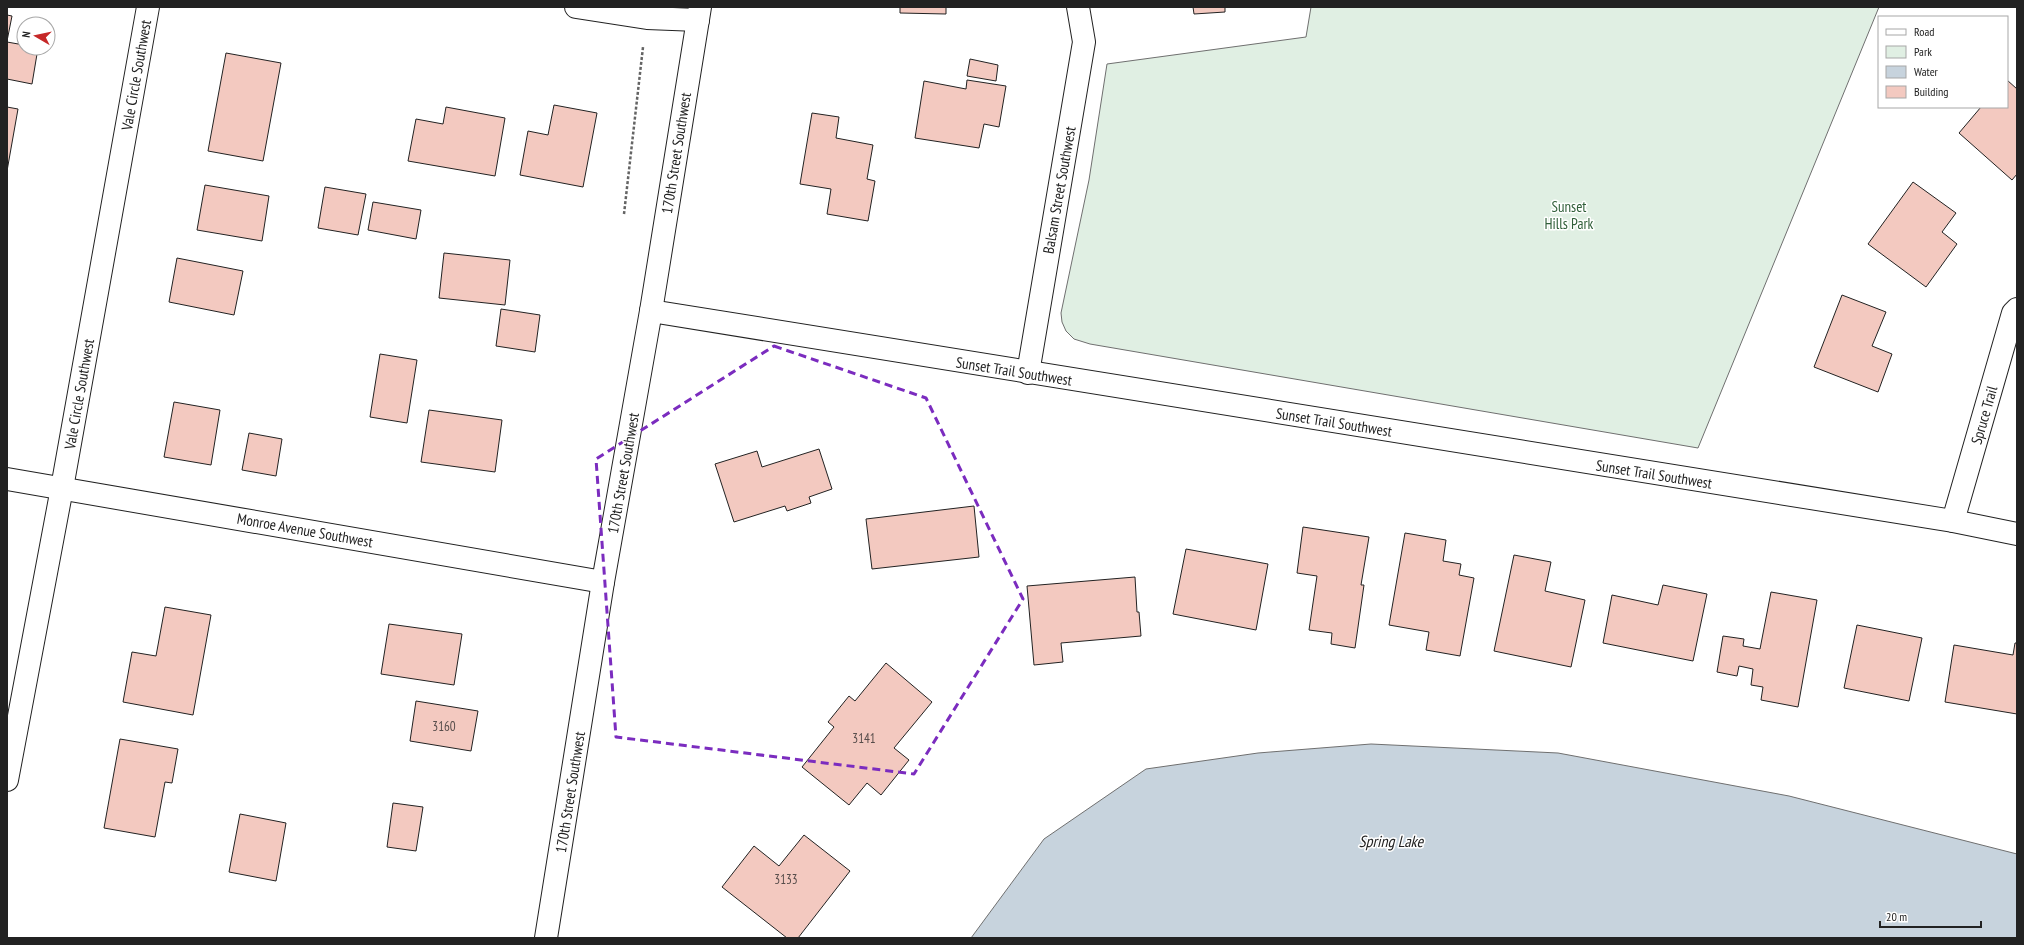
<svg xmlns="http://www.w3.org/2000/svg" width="2024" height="945" viewBox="0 0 2024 945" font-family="'PT Sans Narrow',sans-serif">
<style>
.green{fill:#e0efe3;stroke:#6f6f6f}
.water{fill:#c7d3dd;stroke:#6f6f6f}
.building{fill:#f3c9c0;stroke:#222}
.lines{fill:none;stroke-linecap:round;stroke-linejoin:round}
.minor-casing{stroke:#222;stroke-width:24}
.tertiary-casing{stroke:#222;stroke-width:24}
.path{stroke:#646464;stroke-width:2.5;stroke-dasharray:3 2;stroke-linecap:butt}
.minor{stroke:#fff;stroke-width:22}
.tertiary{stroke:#fff;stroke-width:22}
.marked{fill:none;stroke:#7b2cbf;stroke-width:3;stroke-dasharray:8 5;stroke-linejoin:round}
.labels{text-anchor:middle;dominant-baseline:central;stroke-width:3;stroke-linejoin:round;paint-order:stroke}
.number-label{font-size:13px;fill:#564c4a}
.street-label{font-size:15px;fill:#222;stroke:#fff}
.park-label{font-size:15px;fill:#2f5e38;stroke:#fff}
.water-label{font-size:16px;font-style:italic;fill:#222;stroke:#fff}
</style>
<rect width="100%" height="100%" fill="#fff"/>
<polygon class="green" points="1311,7 1879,7 1698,448 1090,344 1074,339 1066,331 1062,322 1061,313 1089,180 1107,64 1306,37"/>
<polygon class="water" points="1371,744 1558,753 1789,796 2017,854 2017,938 971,938 1044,839 1146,769 1258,753"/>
<g class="building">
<polygon points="900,7 946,7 946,14 900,13"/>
<polygon points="1193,7 1225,7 1225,12 1194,14"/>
<polygon points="7,15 12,16 7,41"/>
<polygon points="7,42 24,45 24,48 38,48 32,84 7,79"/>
<polygon points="226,53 281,63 263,161 208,151"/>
<polygon points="970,59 998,65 996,81 967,76"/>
<polygon points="967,80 1006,86 999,127 984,124 979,148 915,138 924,81 966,89"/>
<polygon points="2007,80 2017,89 2017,174 2012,180 1959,133 1981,107 2007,107"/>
<polygon points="554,105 597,113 583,187 520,175 528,131 548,135"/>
<polygon points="7,107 18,109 7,171"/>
<polygon points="446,107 505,118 495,176 408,161 416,119 443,124"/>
<polygon points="812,113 839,117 836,138 873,145 867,179 875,181 868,221 827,214 831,189 800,184"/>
<polygon points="1913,182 1956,213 1942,232 1957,244 1926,287 1868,244"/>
<polygon points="205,185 269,196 262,241 197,230"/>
<polygon points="325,187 366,194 358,235 318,228"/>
<polygon points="373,202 421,210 416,239 368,230"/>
<polygon points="444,253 510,260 505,305 439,298"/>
<polygon points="177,258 243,271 234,315 169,302"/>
<polygon points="1842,295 1886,312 1872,346 1892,354 1878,392 1814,367"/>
<polygon points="501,309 540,315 535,352 496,346"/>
<polygon points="380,354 417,360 407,423 370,417"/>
<polygon points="174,402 220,410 211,465 164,457"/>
<polygon points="429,410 502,420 495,472 421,462"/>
<polygon points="249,433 282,439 276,476 242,470"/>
<polygon points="819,449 832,489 809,497 811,503 787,511 785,506 734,522 715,464 757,451 762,467"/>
<polygon points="974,506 979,557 872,569 866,519"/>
<polygon points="1303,527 1369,537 1361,585 1364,585 1355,648 1331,644 1332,633 1309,630 1317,576 1297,573"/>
<polygon points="1405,533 1446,540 1443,561 1461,564 1459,575 1474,578 1460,656 1426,650 1429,632 1389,625"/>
<polygon points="1186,549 1268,564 1256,630 1173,614"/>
<polygon points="1514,555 1551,562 1545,591 1585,600 1571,667 1494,651"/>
<polygon points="1135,577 1137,612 1139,612 1141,636 1061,643 1063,662 1034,665 1027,586"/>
<polygon points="1663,585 1707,594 1693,661 1603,643 1612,595 1658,605"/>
<polygon points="1771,592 1817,600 1798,707 1761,700 1763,687 1751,685 1753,669 1739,666 1737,676 1717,672 1723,636 1744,639 1743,646 1760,649"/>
<polygon points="165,607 211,615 193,715 123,702 132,652 156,656"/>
<polygon points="389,624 462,634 454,685 381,674"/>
<polygon points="1857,625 1922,638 1909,701 1844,688"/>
<polygon points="2015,643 2017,643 2017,714 1945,702 1954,645 2013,655"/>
<polygon points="886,663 932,702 894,748 909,760 881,795 867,783 849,805 802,767 834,727 828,722 849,696 855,701"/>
<polygon points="416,701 478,711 471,751 410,741"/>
<polygon points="120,739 178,749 172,783 165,782 155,837 104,828"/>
<polygon points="393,803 423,807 416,851 387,847"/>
<polygon points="240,814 286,823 276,881 229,872"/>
<polygon points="804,835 850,871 798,938 787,938 722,887 754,846 779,866"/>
</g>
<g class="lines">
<defs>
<g id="minor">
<polyline points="576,7 647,18 698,20"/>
<polyline points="1028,373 1084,42 1078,7"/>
<polyline points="7,479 603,582"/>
<polyline points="1953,521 2013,313 2017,309"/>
<polyline points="7,780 62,488 148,7"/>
</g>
<g id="tertiary">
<polyline points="651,311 1953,521 2017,534"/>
<polyline points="546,938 603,582 651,311 700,7"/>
</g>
</defs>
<use href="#minor" class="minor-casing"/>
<use href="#tertiary" class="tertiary-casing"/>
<polyline class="path" points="624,214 643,47"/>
<use href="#minor" class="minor"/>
<use href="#tertiary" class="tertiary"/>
</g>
<path class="marked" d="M 774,346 L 926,398 L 1023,599 L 914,774 L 616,737 L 596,459 Z"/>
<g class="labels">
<g class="number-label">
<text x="444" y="726">3160</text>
<text x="864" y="738">3141</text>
<text x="786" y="879">3133</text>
</g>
<g class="street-label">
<text transform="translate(136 75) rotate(-80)">Vale Circle Southwest</text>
<text transform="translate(676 153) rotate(-81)">170th Street Southwest</text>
<text transform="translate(1059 190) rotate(-80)">Balsam Street Southwest</text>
<text transform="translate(1014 371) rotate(9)">Sunset Trail Southwest</text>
<text transform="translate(79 394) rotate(-80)">Vale Circle Southwest</text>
<text transform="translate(1984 415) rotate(-74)">Spruce Trail</text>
<text transform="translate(1334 422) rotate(9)">Sunset Trail Southwest</text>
<text transform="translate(623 473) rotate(-80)">170th Street Southwest</text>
<text transform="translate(1654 474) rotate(9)">Sunset Trail Southwest</text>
<text transform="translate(305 530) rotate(10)">Monroe Avenue Southwest</text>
<text transform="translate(570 792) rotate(-81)">170th Street Southwest</text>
</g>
<g class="park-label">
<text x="1569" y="206">Sunset<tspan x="1569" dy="17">Hills Park</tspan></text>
</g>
<g class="water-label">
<text x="1391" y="841">Spring Lake</text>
</g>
</g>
<rect width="2024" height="945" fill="none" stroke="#222222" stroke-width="16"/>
<rect x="1878" y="16" width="130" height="92" fill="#ffffff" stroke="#a7a7a7"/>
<rect x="1886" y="29" width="20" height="6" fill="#ffffff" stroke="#a7a7a7"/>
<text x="1914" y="36" font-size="12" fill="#222222">Road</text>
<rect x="1886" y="46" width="20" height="12" fill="#e0efe3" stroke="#a7a7a7"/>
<text x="1914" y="56" font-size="12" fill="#222222">Park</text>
<rect x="1886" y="66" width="20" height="12" fill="#c7d3dd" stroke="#a7a7a7"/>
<text x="1914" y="76" font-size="12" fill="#222222">Water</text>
<rect x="1886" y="86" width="20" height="12" fill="#f3c9c0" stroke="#a7a7a7"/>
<text x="1914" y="96" font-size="12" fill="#222222">Building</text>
<g transform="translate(36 36) rotate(279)"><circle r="19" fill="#ffffff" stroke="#a7a7a7"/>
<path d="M0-3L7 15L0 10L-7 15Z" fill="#c62828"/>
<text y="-6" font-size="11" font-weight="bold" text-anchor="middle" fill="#222222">N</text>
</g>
<path d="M1880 921v6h101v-6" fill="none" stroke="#222222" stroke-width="2"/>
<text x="1886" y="921" font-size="12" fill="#222222" stroke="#ffffff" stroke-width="3" paint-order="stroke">20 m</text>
</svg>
